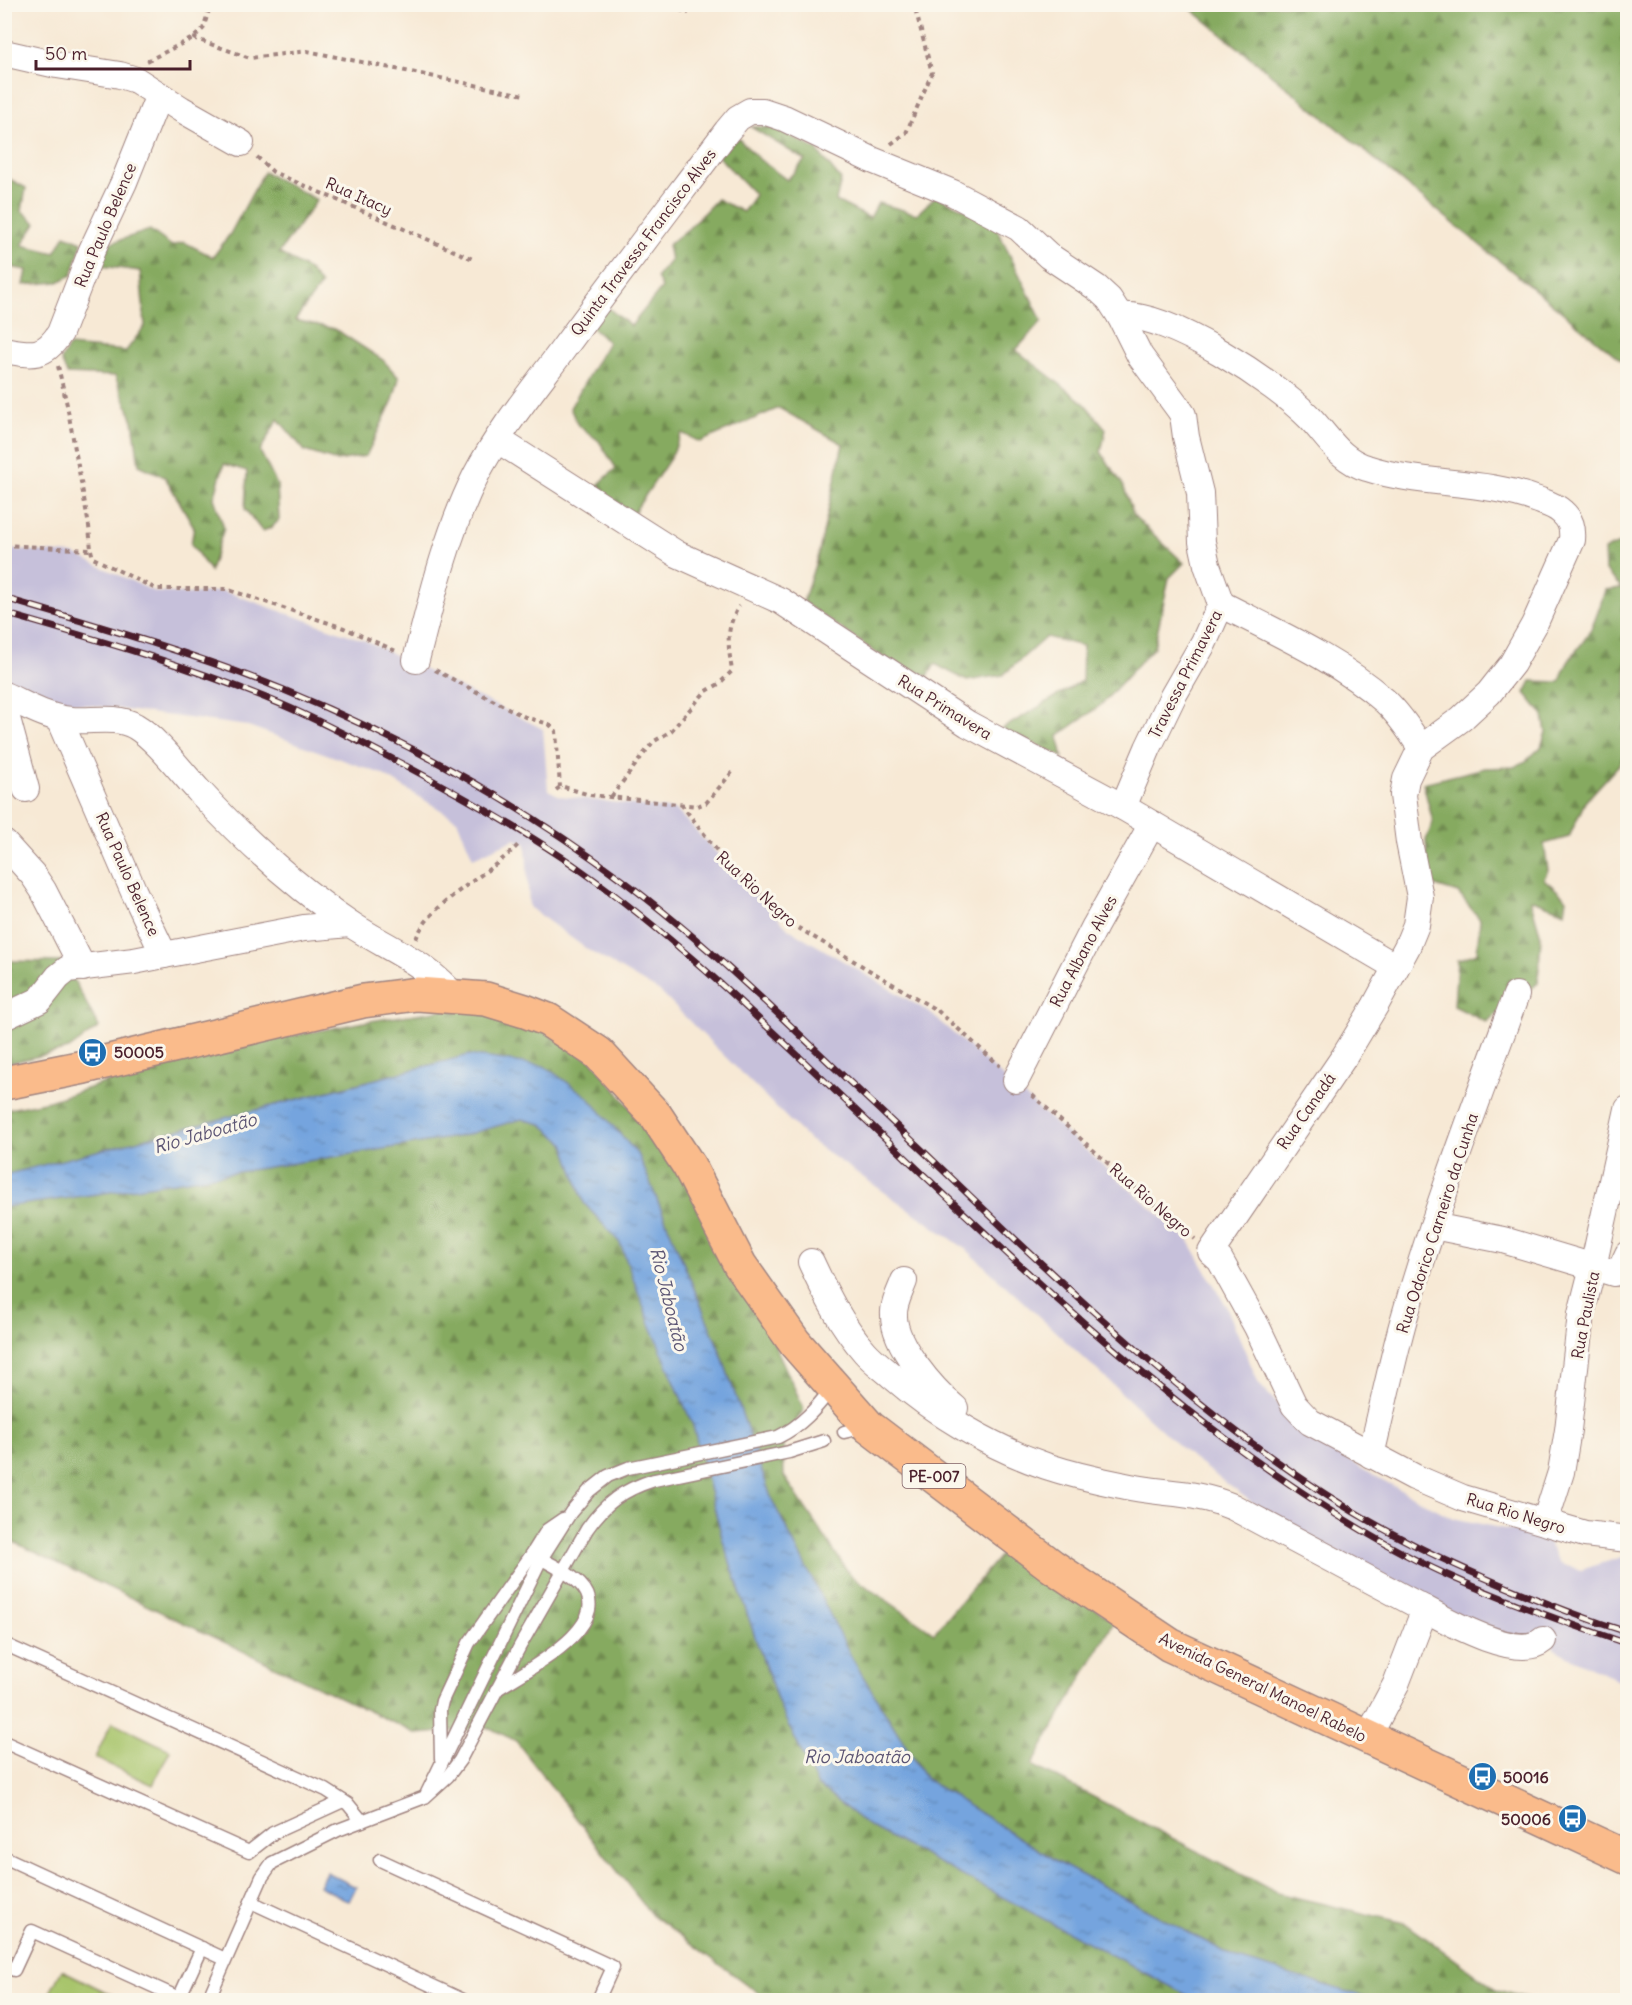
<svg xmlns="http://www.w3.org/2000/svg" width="1632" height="2005" viewBox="0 0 1632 2005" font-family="Delius,sans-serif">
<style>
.industrial{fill:#c6c0da}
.forest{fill:url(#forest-firs);stroke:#686446;stroke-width:1.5}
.pitch{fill:#a8c56c;stroke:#79724c;stroke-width:1.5}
.water{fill:url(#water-ripples);stroke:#5f6284;stroke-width:1.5}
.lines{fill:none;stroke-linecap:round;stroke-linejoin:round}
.lane-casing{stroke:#a08480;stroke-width:15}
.street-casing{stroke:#a08480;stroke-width:28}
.primary-casing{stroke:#a08480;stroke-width:36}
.path{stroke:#a08480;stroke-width:4;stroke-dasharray:4.5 4.5;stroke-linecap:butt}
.lane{stroke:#fff;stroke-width:12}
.street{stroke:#fff;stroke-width:26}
.primary{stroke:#fabb8b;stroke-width:33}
.rail-casing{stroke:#4a1f2b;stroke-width:7}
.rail{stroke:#fbf7ec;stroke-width:4.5;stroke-dasharray:14;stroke-linecap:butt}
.labels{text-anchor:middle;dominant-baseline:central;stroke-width:6;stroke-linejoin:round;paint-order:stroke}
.shield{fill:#fbf7ec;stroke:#7f6065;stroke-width:1.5}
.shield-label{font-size:15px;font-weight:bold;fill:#4a1f2b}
.street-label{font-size:16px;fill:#4a1f2b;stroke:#fbf7ec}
.poi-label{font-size:16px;font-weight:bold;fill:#4a1f2b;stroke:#fbf7ec;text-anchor:start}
.water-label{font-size:18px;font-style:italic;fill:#5b5473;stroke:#fbf7ec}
</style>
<defs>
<pattern id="forest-firs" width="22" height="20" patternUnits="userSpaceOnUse" patternTransform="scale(1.5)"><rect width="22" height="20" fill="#86aa60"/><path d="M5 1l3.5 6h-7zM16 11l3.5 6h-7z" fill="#708a4f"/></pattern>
<pattern id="water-ripples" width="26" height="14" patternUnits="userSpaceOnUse" patternTransform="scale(1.5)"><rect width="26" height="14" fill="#74a4de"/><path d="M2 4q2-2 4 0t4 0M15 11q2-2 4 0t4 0" fill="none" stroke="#6185b4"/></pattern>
</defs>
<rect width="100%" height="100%" fill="#fbf7ec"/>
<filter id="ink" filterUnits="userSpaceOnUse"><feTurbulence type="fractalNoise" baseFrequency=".0167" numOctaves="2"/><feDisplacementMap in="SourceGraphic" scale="12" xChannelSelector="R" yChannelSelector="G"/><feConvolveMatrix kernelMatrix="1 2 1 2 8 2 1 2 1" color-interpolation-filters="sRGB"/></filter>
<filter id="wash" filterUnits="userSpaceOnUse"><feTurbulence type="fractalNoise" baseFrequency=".008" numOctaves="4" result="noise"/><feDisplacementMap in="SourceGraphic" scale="24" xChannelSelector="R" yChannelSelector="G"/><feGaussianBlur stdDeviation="1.35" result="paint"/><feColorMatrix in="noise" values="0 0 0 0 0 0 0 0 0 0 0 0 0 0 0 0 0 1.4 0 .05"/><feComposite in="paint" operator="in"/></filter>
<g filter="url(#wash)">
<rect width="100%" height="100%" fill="#f7e9d5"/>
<polygon class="industrial" points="4,549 74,554 155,592 189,594 223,591 369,642 543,729 548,790 560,796 676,810 789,929 929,1012 1189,1241 1227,1308 1259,1384 1297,1425 1362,1469 1453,1518 1546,1538 1560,1564 1581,1570 1622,1557 1627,1557 1627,1685 1560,1652 1554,1648 1550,1638 1527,1638 1492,1633 1279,1522 1193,1459 967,1250 807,1138 660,992 588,950 529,907 526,844 515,839 473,858 457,820 382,774 248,726 43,699 5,680"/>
<g class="forest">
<polygon points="1186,5 1627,5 1627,365"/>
<polygon points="751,127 772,127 816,149 841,180 836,201 870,218 878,203 917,214 936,196 994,223 1042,321 1016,350 1084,403 1106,429 1101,452 1123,485 1134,516 1184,563 1169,578 1154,647 1101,705 1058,736 1063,757 1002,729 1082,681 1083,646 1046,637 1003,675 967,681 935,664 928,676 884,658 803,602 819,552 843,444 779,408 700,442 682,433 671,457 633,514 594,489 616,468 599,441 578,425 570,408 608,342 590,326 599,301 631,326 662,288 657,277 671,260 668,245 689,228 717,199 743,212 755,195 718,156 738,138 759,159 787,180 805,160"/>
<polygon points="264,172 317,200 279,253 310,271 321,285 295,320 335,329 383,360 399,378 393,400 366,456 337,461 305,451 278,419 260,451 277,485 279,520 271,528 262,531 245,509 247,471 224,464 214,498 224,528 210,571 191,544 194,527 165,477 139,465 133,421 115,376 67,374 61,360 69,346 126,351 145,326 140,271 95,265 101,242 111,243 150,230 172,246 184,242 213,257 230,234"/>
<polygon points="4,176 26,188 22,211 36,223 22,245 55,253 65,235 82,242 72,275 58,282 24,285 27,270 5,266"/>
<path d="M 1627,541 L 1627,756 L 1585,802 L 1569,837 L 1544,844 L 1548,870 L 1544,879 L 1567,899 L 1565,912 L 1530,899 L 1541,936 L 1538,983 L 1486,1022 L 1454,1006 L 1457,960 L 1477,953 L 1480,919 L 1458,893 L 1429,884 L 1426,840 L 1433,822 L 1423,783 L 1485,768 L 1514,767 L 1526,761 L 1541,747 L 1546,732 L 1543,715 L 1525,693 L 1531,681 L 1560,682 C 1565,661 1576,653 1587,636 C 1596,622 1600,606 1605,590 L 1622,588 L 1605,571 L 1604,550 Z"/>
<polygon points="5,961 64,962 99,1027 69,1049 5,1064"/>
<polygon points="468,1006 530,1023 593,1061 681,1172 758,1308 804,1409 783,1442 784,1476 850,1575 934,1633 1008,1546 1114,1622 1032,1765 1277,1893 1405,1923 1497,1990 1535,2000 768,2000 650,1913 516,1741 490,1728 417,1734 5,1538 4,1110 49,1101 190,1055 370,1021"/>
</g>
<g class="pitch">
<polygon points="112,1722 170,1750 153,1785 95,1758"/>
<polygon points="62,1970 122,2000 46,2000"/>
</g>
<g class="water">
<polygon points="469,1055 544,1066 588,1097 639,1156 720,1351 772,1500 853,1660 926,1779 1061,1864 1238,1959 1375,2000 1196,2000 869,1826 818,1786 781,1710 757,1643 723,1541 693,1426 650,1324 620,1243 584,1203 564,1143 541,1124 522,1119 462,1136 384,1149 104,1193 5,1207 4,1175"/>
<polygon points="326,1872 356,1887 349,1901 319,1886"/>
</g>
</g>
<g filter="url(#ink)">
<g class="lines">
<defs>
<g id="lane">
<polyline points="844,1432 866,1427"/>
<polyline points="532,1554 547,1530 563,1519"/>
<polyline points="4,1644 326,1790 348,1804 362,1821"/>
<polyline points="4,1742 249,1852 273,1833 343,1801"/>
<path d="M 441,1759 L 440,1710 L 442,1701 L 469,1643 L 532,1554 C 547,1562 567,1571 580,1584 C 620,1624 523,1672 496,1690"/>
<path d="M 427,1793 L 541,1559 L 571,1512 L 589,1491 L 608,1476 L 628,1468 L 778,1437 C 803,1425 817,1407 833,1387"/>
<polyline points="4,1857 225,1959"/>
<polyline points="380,1860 613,1967 598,2000"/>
<polyline points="251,1902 463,2000"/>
<polyline points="4,1965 14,1970 32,1931 179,1998 202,1948"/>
<path d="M 208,2000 L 262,1877 L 272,1863 L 338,1830 L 425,1797 L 448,1776 L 460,1760 L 520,1646 L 587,1529 C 606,1502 623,1490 654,1480 L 789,1452 L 824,1441"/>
</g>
<g id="street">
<polyline points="4,53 57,65 120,75 136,80 181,109 241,143"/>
<path d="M 1120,316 C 1167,311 1277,384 1310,418 C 1328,437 1340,460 1367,468 C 1422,486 1482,479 1538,500 C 1546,503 1556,506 1562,512 C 1571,520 1573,528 1572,540 L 1534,625 L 1512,664 L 1489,693 L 1461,719 L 1421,748 L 1406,779 L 1403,795 L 1409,842 L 1420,897 L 1416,925 L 1407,947 L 1375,1006 L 1344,1057 L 1211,1252 L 1220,1260 L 1257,1327 L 1294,1405 L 1310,1422 L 1414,1477 L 1463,1498 L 1585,1534 L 1628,1539"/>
<path d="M 4,350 C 32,355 44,358 60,333 L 92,250 L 124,182 L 159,95"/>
<polyline points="498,440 677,554 781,601 968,724 1123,807 1396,967"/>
<path d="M 1221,604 C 1277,633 1337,659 1385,701 C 1399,714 1411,732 1421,748"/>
<path d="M 416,660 C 432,597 447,533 476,475 C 499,431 532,391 561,352 C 616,277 672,204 727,131 L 738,118 L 750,111 L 763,111 L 784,118 L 872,160 L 953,193 L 1019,228 L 1049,256 L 1097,288 L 1109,299 L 1120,316 L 1140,356 L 1179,409 L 1183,415 L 1186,437 L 1200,493 L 1202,542 L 1207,565 L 1221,604 L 1204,642 L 1173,696 L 1148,748 L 1123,807"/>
<path d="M 4,695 C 22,703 40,714 59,718 C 84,725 111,713 135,726 C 156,738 182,773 199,791 C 244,840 293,885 349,923 C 389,950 422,959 456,998"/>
<polyline points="4,707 26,789"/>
<polyline points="59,719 134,892 164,955 304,928 350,924"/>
<polyline points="4,843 33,875 43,890 83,968"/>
<polyline points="4,1017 40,1000 58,977 68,969 134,961 164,955"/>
<polyline points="1016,1080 1095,926 1152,824"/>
<polyline points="1433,1226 1503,1240 1614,1273 1621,1269 1628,1254"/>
<path d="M 811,1262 C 826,1294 841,1325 865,1352 C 873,1361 883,1368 892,1376 C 936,1414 990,1447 1046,1466 C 1070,1474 1096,1480 1121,1485 C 1161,1495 1193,1490 1233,1507 L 1425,1609"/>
<path d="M 904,1281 C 900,1292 893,1304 894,1316 C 894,1345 933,1390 955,1408"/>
<path d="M 1371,1455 C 1382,1410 1391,1366 1403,1322 C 1435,1211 1476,1103 1516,995"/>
<polyline points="1545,1522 1561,1472 1568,1430 1581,1314 1593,1267 1628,1109"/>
<path d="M 1368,1737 L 1396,1684 L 1425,1609 C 1449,1622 1519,1661 1543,1640"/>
</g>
<polyline id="primary" points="4,1083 84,1067 363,1001 417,994 486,999 525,1011 548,1020 598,1053 656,1116 689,1166 740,1265 795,1343 869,1427 1052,1566 1170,1645 1628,1858"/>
</defs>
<use href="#lane" class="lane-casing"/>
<use href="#street" class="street-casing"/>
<use href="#primary" class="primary-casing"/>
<g class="path">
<polyline points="662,4 689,13"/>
<polyline points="193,38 250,58 307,51 524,95"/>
<polyline points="147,61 193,38 203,29 211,4"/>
<polyline points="891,144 906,133 932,73 914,4"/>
<polyline points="257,157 273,172 475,260"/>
<polyline points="4,545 91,550 89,526 67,405 58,366"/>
<polyline points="91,550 93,558 156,589 226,589 344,628 396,651"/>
<polyline points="435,670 525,717 549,724 556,731 560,787"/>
<polyline points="556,790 560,787 564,787 590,795 697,806 706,803 734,770"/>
<path d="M 611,797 L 653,742 L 671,731 L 705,692 L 719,684 L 732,671 C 728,644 725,630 739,606"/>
<polyline points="681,804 725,861 795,926 938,1011 1000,1066"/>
<path d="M 416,939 C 430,901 491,874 519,844"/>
<polyline points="1032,1095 1141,1193 1195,1239"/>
</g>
<use href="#lane" class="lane"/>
<use href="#street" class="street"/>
<use href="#primary" class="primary"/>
<defs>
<g id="rail">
<path d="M 4,598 C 99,626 193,653 284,690 C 404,739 521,804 625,882 C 701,939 769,1005 837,1070 C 897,1126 956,1182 1015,1239 C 1113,1331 1212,1421 1325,1494 C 1388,1535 1456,1567 1526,1595 C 1559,1608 1593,1622 1628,1632"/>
<path d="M 4,613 C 99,640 193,667 283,705 C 325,723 366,745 406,766 C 466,798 527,832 582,871 C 665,930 739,1000 812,1069 C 955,1203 1093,1344 1252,1458 C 1311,1500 1379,1544 1445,1574 C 1504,1601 1566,1623 1628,1644"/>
</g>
</defs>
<use href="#rail" class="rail-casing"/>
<use href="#rail" class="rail"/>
</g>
</g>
<defs>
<symbol id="bus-disc" viewBox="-11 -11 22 22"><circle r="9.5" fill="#1f6fb2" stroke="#fbf7ec"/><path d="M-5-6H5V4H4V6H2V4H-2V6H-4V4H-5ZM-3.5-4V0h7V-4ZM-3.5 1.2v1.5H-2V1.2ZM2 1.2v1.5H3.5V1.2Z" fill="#fff"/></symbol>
</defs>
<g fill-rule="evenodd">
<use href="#bus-disc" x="76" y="1036" width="33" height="33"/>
<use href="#bus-disc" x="1466" y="1760" width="33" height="33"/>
<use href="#bus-disc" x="1556" y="1802" width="33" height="33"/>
</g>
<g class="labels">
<rect class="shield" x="902.5" y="1464" width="63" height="24" rx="4.5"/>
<g class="shield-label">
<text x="934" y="1476">PE-007</text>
</g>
<g class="street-label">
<text transform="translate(359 196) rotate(24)">Rua Itacy</text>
<text transform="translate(105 225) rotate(-67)">Rua Paulo Belence</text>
<text transform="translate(643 242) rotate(-53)">Quinta Travessa Francisco Alves</text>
<text transform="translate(1185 674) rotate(-63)">Travessa Primavera</text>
<text transform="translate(945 707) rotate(32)">Rua Primavera</text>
<text transform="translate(128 874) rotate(66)">Rua Paulo Belence</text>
<text transform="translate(757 889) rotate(43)">Rua Rio Negro</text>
<text transform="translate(1083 951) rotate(-62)">Rua Albano Alves</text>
<text transform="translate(1306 1111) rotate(-55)">Rua Canadá</text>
<text transform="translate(1151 1200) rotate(41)">Rua Rio Negro</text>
<text transform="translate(1437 1223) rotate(-72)">Rua Odorico Carneiro da Cunha</text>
<text transform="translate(1585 1315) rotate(-79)">Rua Paulista</text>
<text transform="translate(1516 1513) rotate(17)">Rua Rio Negro</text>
<text transform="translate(1263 1687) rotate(26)">Avenida General Manoel Rabelo</text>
</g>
<g class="poi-label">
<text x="114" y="1052">50005</text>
<text x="1503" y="1777">50016</text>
<text x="1551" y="1819" text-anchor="end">50006</text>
</g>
<g class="water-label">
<text transform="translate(205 1133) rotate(-16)">Rio Jaboatão</text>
<text transform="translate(669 1299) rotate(76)">Rio Jaboatão</text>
<text x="857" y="1756">Rio Jaboatão</text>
</g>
</g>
<rect width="1632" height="2005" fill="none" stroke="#fbf7ec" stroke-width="24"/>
<path d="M36 60v9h154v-9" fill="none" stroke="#4a1f2b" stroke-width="3"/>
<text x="45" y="60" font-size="18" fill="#4a1f2b" stroke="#fbf7ec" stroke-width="4.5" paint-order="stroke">50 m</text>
</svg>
